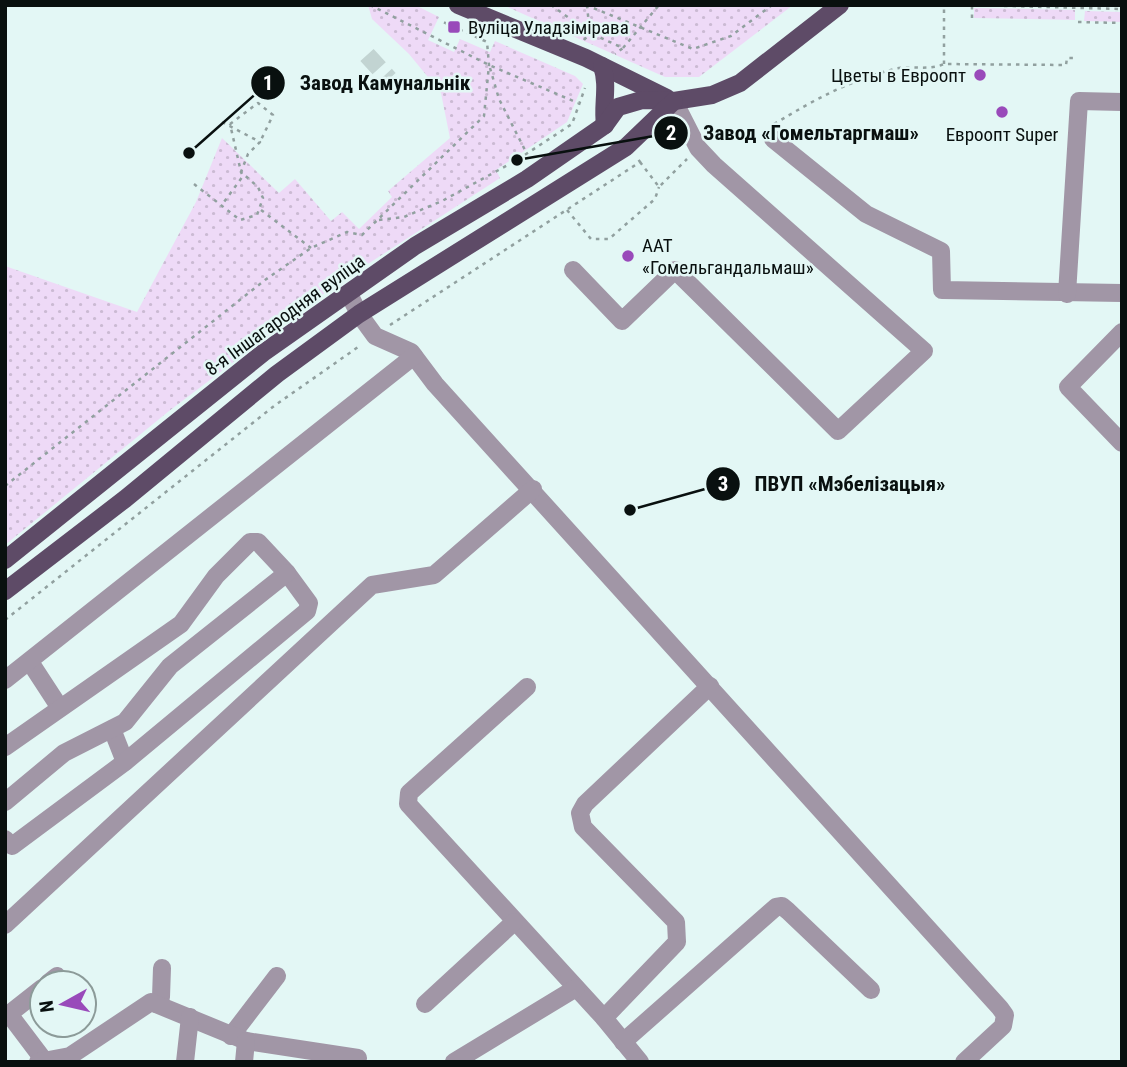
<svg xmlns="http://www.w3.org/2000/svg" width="1127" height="1067" viewBox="0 0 1127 1067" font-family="'Roboto Condensed',sans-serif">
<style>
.grass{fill:url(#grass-dots)}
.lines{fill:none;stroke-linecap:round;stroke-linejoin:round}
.minor-tunnel{stroke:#c2d4d2;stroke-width:18;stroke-dasharray:18 9;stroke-linecap:butt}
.path{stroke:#91a09f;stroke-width:2.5;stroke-dasharray:3.5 5;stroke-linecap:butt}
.minor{stroke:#a196a6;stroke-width:18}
.major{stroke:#5e4b67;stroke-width:18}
.poi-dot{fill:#994aba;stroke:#e3f7f5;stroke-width:2.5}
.labels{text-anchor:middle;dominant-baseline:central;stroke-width:5;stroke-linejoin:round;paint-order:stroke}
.poi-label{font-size:19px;fill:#09100f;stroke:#e3f7f5;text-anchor:start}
.street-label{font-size:19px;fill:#09100f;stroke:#e3f7f5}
.leader{fill:none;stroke:#09100f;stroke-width:2.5}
.callout-dot{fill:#09100f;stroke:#e3f7f5;stroke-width:2.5}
.mark-label{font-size:21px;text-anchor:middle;font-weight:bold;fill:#fff}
.callout-label{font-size:21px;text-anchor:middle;font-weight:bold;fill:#09100f;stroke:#e3f7f5;stroke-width:5;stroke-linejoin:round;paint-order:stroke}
</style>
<defs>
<pattern id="grass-dots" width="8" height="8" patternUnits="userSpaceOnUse" patternTransform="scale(1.75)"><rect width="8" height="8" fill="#eedaf7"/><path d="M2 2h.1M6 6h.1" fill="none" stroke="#cbbad3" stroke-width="1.8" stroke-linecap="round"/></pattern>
</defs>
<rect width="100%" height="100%" fill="#e3f7f5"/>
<g class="grass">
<polygon points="368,5 415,5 439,17 428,40 454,52 460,39 490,52 495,41 575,76 583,84 567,122 496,170 500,178 334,286 169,411 5,545 5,266 137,312 196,202 222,138 279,193 295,179 331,221 342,212 359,229 392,197 388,191 450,138 441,93 409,54 372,19"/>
<polygon points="503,5 793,5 699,77 665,77"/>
<polygon points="974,8 1075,10 1075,20 974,18"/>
<polygon points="1085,11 1122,12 1122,22 1084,21"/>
</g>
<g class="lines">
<polyline class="minor-tunnel" points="367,55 389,79"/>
<g class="path">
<polyline points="370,5 489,65 578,103"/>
<polyline points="551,5 590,33 623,48 615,54"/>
<polyline points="586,5 693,49 731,36 772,5"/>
<polyline points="970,5 1122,9"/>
<polyline points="972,18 972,5"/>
<polyline points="1078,22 1122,23"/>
<polyline points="584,40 590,33 587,6"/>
<polyline points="623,48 659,5"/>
<polyline points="944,64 944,5"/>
<polyline points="490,68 499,99 526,152"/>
<polyline points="222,122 260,142 248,154 241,172 230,124"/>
<polyline points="230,124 258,103 273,115 260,142"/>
<path d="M 774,124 C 816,99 846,82 894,69 C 911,65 928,71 944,64 L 1066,65 L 1067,58 L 1076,58"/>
<polyline points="710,139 759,132"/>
<polyline points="640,162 659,187 687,159"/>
<polyline points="194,184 240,220 257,215 263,198 258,187 241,172 243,176 221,206"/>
<polyline points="261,210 311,248"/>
<polyline points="567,210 591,239 609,239 655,199 659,187"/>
<polyline points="379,220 404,217 442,201 517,160 572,124 585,88"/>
<polyline points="390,325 640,162 637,157"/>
<polyline points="5,486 265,280 311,248 347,232 362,235 484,116 489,65 487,42 441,21"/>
<polyline points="5,620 274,406 361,345"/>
</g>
<g class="minor">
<polyline points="773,139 866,214 941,251 942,290 1122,293"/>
<polyline points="573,270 622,321 675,270 838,431 924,351 714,165 698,148 674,101"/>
<polyline points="349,294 359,314 375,336 411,352 435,384 1000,1008 1005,1015 1003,1026 964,1062"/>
<polyline points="1067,294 1079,101 1122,102"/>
<polyline points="1122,332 1068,387 1122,443"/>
<polyline points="30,662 60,708"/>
<polyline points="5,680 414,356"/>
<polyline points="527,687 409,793 408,804 604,1018"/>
<polyline points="112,729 125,762"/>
<polyline points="5,747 181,624 216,576 250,542 258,542 287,573 309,603 307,611 125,762 12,846 5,839"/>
<polyline points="5,802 64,753 125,722 170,666 287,573"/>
<polyline points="5,925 372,585 434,575 533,489"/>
<polyline points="48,983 57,976"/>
<polyline points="42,988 9,1014 43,1059"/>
<polyline points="156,1004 161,997 162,968"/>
<polyline points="425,1004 514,922"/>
<polyline points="231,1036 277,976"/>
<polyline points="623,1042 776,907 782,906 788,911 871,990"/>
<polyline points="38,1062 70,1056 151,1002 246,1041 358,1058"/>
<polyline points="185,1062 190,1017"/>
<polyline points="244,1062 246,1041"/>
<polyline points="454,1062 576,988"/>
<polyline points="640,1062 604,1018 677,942 676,922 583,827 580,813 585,804 710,686"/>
</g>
<g class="major">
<polyline points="458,5 586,58 667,98"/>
<path d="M 602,66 C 609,87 602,104 605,125"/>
<polyline points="5,560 263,353 415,246 527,179 605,125 618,107 642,100 674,101 712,95 740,83 840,5"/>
<polyline points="5,591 125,499 277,374 359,314 626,147 674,101"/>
</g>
</g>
<g class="poi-dot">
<rect x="447" y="20" width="14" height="14" rx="3.5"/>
<circle cx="980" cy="75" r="7"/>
<circle cx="1002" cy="112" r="7"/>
<circle cx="628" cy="256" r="7"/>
</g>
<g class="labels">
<g class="poi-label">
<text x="468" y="27">Вуліца Уладзімірава</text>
<text x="966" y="75" text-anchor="end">Цветы в Евроопт</text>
<text x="1002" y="134" text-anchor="middle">Евроопт Super</text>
<text x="642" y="245">ААТ<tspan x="642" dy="22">«Гомельгандальмаш»</tspan></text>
</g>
<g class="street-label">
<text transform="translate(285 315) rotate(-36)">8-я Іншагародняя вуліца</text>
</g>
</g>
<path class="leader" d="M189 153L268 83M517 160L671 133M630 510L723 484"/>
<g class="callout-dot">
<circle cx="189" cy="153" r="7"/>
<circle cx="517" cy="160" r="7"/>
<circle cx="630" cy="510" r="7"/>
<circle cx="268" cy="83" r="18"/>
<circle cx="671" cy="133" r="18"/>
<circle cx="723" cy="484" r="18"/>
</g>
<g class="mark-label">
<text x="268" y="90">1</text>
<text x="671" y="140">2</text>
<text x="723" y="491">3</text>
</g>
<g class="callout-label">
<text x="385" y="90">Завод Камунальнік</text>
<text x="811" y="140">Завод «Гомельтаргмаш»</text>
<text x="850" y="491">ПВУП «Мэбелізацыя»</text>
</g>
<rect width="1127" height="1067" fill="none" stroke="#09100f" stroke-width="14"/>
<g transform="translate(63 1004) rotate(262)"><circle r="33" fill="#e3f7f5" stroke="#8c9b99" stroke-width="2"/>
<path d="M0-5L12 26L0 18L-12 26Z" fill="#994aba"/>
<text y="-10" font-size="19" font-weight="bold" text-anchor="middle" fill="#09100f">N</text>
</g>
</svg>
